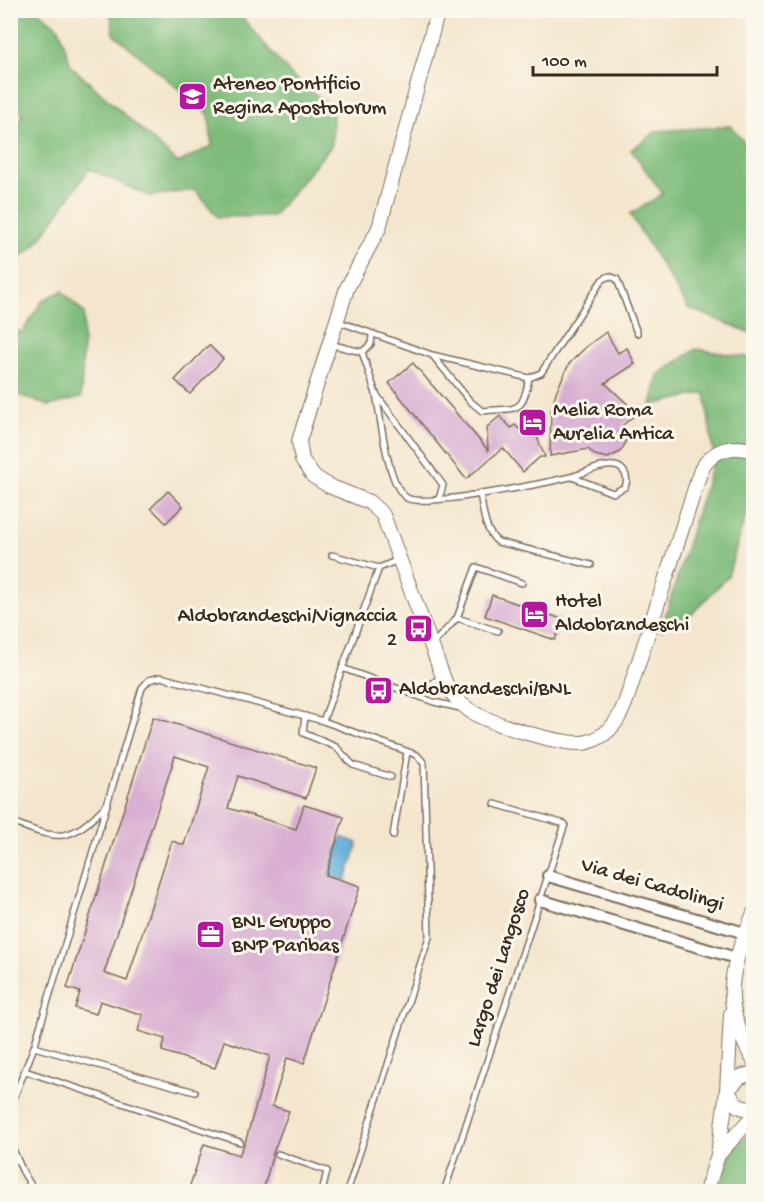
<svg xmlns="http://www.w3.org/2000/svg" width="764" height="1202" viewBox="0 0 764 1202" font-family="'Gochi Hand',sans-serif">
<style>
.forest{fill:#7fbc7c;stroke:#5d734d;stroke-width:1.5}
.water{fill:#60aeda;stroke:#4e6c7c;stroke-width:1.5}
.building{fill:#d8aed2;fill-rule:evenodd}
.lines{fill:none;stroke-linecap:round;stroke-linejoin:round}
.service-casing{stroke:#7c6c5c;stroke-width:8}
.minor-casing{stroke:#7c6c5c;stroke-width:14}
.tertiary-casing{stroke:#7c6c5c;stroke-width:16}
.service{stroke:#fff;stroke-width:5}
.minor{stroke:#fff;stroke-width:10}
.tertiary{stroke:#fff;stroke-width:14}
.labels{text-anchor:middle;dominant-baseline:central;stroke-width:6;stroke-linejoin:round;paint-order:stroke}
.poi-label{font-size:21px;fill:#3b2a1e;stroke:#fbf7ec;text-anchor:start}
.street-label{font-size:21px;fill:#3b2a1e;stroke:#fbf7ec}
</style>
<rect width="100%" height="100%" fill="#fbf7ec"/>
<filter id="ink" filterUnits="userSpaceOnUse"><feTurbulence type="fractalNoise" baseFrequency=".0167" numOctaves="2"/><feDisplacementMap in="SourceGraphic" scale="12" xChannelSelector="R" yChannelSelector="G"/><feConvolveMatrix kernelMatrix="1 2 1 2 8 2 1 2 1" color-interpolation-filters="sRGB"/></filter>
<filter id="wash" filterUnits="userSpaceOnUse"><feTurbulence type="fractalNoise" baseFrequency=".008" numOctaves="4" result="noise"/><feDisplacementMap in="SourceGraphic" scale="24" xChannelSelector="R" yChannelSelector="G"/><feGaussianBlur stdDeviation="1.35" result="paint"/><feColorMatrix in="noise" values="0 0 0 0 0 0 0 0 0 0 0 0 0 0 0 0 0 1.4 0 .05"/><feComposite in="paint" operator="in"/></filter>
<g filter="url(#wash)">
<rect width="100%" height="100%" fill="#f4e6ce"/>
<g class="forest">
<polygon points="11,10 38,11 59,28 71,66 178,163 212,146 209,115 114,34 110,11 239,11 245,21 292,76 333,108 332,145 273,216 218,217 195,190 149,196 89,169 36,245 11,265 11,140 23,113 11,109"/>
<polygon points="731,126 750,150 753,151 753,334 688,308 630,214 663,194 631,150 657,131"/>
<polygon points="62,291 84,313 81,398 49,406 11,392 11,326 22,333 43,300"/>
<polygon points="696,349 753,358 753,490 728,576 686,620 661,630 714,458 705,393 651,405 658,375"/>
<polygon points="753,1131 753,1191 717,1192 735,1144"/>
</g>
<polygon class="water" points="341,837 358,843 346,880 328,875"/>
<g id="blocks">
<g class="building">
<polygon points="606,332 618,353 627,348 635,364 605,383 637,413 623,425 626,440 624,446 620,452 608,458 595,455 588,449 550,456 551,410 556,392 569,364 587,346"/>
<polygon points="209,345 223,359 190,394 175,380"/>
<polygon points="413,363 488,450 487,427 500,416 511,428 515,425 519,429 524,425 528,430 533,427 545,457 540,457 523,472 503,448 466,479 389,383"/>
<polygon points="168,491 183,506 166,523 151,508"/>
<polygon points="492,595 562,619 555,640 485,616"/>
<path d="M 153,717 L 316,768 L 306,798 L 238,776 L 228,808 L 296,829 L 304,805 L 344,817 L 326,875 L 360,886 L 304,1063 L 287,1058 L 272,1106 L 289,1111 L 273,1153 L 263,1191 L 188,1191 L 204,1144 L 239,1155 L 245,1143 L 270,1056 L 224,1041 L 215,1068 L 162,1051 L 165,1039 L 138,1031 L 143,1015 L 100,1001 L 96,1014 L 75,1008 L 80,992 L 67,988 ZM 175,756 L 209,767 L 184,845 L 172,841 L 127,981 L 104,973 Z"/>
</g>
</g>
</g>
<g filter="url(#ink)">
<use href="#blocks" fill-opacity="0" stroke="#7c6c5c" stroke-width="1.5"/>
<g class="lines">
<defs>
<g id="service">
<polyline points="337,321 432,355 529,378 541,373 602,280 609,276 617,279 637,333"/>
<polyline points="329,344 362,352 371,344 372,335"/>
<polyline points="362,352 376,394 443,485 439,499"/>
<path d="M 433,356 L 470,401 L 482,411 C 517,407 522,416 529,378"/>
<path d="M 376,394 C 381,418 387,486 407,498 C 423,508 545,483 570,477 C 584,474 600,464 615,466 C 625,468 629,478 625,487 L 613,493 L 572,477"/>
<path d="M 480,493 C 483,510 484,531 498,542 L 591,565"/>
<polyline points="332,555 379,568"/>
<polyline points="457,618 498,631"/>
<polyline points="432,645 457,618 476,567 522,583"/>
<polyline points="342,668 434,702 460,708"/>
<polyline points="409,691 426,688 441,677"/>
<polyline points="305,716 303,733 336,747 353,765 391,777"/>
<polyline points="323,721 417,755 424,763 429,937 347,1192"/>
<path d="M 10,821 C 59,841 70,844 107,804"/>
<polyline points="393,836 407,752"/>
<polyline points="25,1071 240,1142"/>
<polyline points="195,1092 34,1047 142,688 149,680 161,677 323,721 379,568 398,560"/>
<polyline points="10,1108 34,1047"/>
<polyline points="10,1143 23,1172 35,1192"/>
<polyline points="278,1154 327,1171 322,1192"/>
<polyline points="444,1192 565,824 495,804"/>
</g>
<g id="minor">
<polyline points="548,876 745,933"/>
<polyline points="540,900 736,958"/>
</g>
<g id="tertiary">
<path d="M 438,10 L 379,228 L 347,288 L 299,441 L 302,460 L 313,476 L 329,486 L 369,502 L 383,515 L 445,682 C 451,693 459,703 469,710 C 487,723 567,748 588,742 C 612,735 621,716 628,695 L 701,470 C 713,449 732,444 754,451"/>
<path d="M 754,913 C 729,972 720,1003 754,1061"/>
<polyline points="727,1091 738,1106 754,1111"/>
<polyline points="727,1091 740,1077 754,1073"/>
<polyline points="718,1155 727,1091 731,1014"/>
<polyline points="706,1192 718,1155 754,1115"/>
</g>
</defs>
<use href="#service" class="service-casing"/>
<use href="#minor" class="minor-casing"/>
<use href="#tertiary" class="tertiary-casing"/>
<use href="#service" class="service"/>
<use href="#minor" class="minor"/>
<use href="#tertiary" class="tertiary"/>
</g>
</g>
<defs>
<symbol id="university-square" viewBox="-11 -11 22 22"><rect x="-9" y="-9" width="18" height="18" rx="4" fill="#b5179e" stroke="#fbf7ec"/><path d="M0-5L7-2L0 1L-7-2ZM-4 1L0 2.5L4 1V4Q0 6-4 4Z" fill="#fff"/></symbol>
<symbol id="hotel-square" viewBox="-11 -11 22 22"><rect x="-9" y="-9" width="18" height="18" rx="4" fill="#b5179e" stroke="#fbf7ec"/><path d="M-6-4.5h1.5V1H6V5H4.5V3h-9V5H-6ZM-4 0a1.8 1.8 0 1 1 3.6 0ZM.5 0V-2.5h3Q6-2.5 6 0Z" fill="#fff"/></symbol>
<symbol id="bus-square" viewBox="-11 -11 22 22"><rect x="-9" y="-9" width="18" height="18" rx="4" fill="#b5179e" stroke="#fbf7ec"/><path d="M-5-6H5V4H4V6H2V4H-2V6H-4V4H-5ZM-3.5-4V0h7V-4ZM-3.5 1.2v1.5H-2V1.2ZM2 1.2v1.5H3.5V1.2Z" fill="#fff"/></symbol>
<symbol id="office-square" viewBox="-11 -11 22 22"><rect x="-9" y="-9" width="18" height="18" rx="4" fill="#b5179e" stroke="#fbf7ec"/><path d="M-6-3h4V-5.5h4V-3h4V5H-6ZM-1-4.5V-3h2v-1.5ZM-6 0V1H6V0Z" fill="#fff"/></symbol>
</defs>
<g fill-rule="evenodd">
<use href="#university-square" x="176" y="80" width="33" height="33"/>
<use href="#hotel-square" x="516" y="406" width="33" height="33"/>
<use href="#hotel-square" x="518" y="598" width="33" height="33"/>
<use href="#bus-square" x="402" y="612" width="33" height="33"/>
<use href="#bus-square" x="362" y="674" width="33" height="33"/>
<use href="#office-square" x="194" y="918" width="33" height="33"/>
</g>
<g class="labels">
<g class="poi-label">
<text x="213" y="85">Ateneo Pontificio<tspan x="213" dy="24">Regina Apostolorum</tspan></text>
<text x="553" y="411">Melia Roma<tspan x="553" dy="24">Aurelia Antica</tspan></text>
<text x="555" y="602">Hotel<tspan x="555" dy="24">Aldobrandeschi</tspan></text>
<text x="397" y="617" text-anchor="end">Aldobrandeschi/Vignaccia<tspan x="397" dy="24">2</tspan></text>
<text x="399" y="690">Aldobrandeschi/BNL</text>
<text x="232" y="923">BNL Gruppo<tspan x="232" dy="24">BNP Paribas</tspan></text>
</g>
<g class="street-label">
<text transform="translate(652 886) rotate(16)">Via dei Cadolingi</text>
<text transform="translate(500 968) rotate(-72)">Largo dei Langosco</text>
</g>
</g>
<rect width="764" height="1202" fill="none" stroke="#fbf7ec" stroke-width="36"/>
<path d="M533 66v9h184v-9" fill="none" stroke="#3b2a1e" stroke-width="3"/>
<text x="542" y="66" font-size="18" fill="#3b2a1e" stroke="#fbf7ec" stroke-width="4.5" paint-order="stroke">100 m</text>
</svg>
